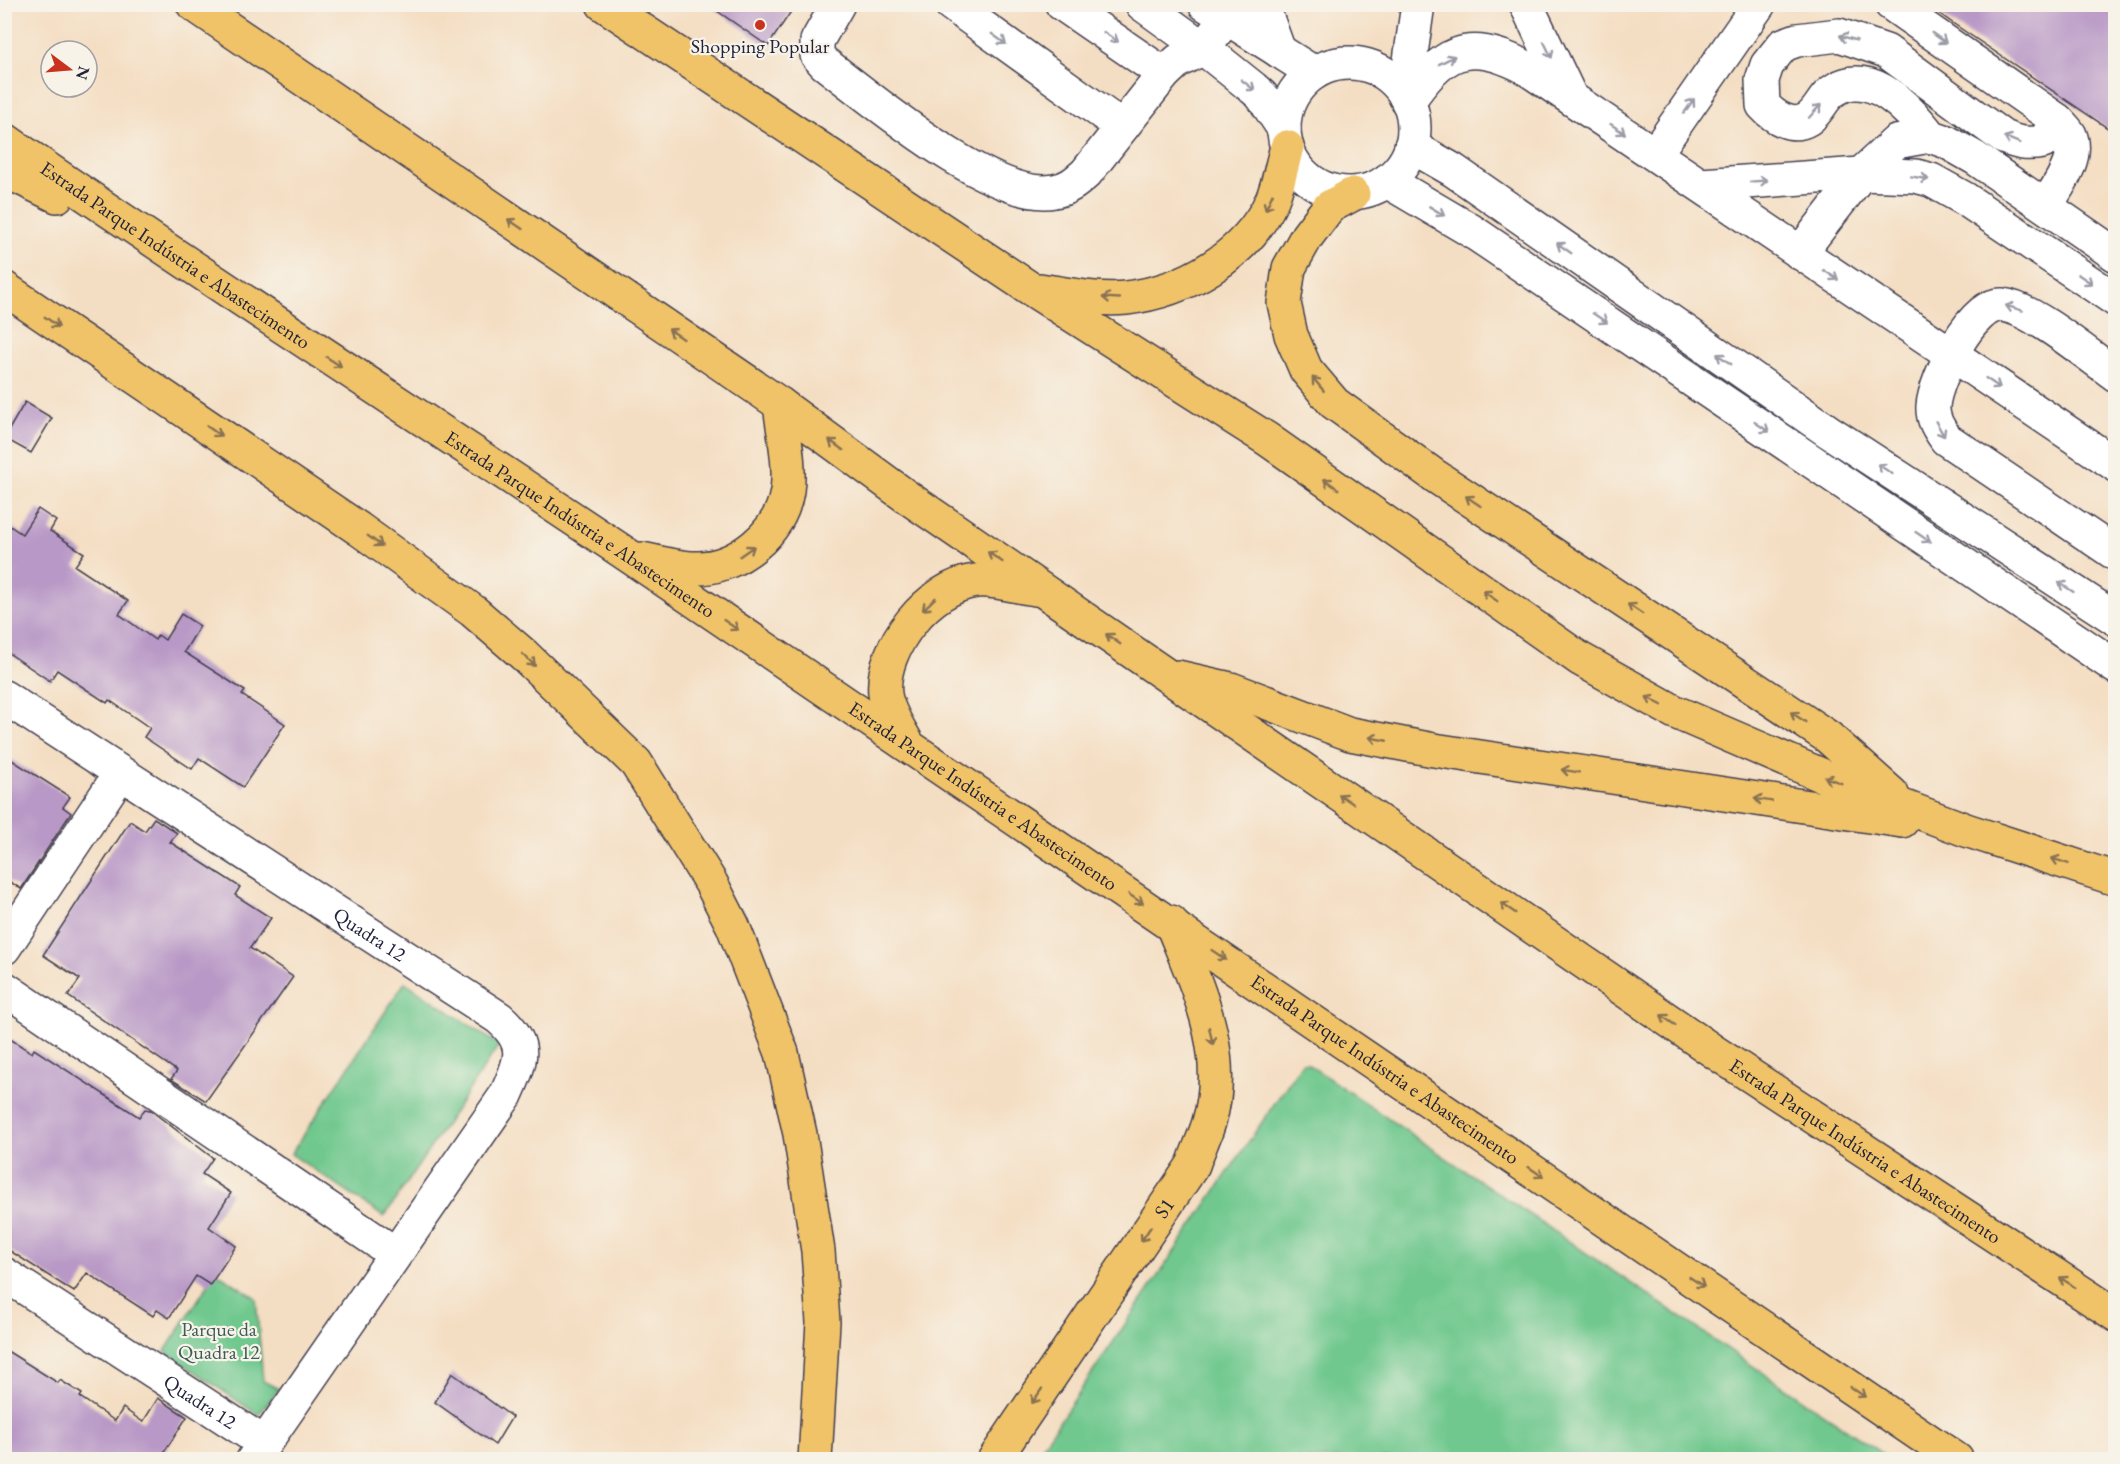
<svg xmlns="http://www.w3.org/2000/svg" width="2120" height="1464" viewBox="0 0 2120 1464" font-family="'EB Garamond',serif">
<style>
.green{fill:#70c88e;stroke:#497564;stroke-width:1.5}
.building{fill:#b898c6}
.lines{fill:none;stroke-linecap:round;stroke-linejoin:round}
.minor-casing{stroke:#423e4f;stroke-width:36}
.highway-casing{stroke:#423e4f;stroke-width:36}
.minor{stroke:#fff;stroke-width:33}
.highway{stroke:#f0c369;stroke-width:33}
.oneway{stroke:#9c9ca7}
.oneway2{stroke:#897252}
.poi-dot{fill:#c8321e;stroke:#f7f3e8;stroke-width:2}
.labels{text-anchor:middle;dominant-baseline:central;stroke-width:4.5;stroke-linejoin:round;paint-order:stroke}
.poi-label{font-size:20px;fill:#22223b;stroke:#f7f3e8}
.street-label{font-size:20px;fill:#22223b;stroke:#f7f3e8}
.park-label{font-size:20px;fill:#3d5c58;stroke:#f7f3e8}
</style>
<rect width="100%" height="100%" fill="#f7f3e8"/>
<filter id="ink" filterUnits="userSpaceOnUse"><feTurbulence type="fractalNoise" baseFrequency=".0167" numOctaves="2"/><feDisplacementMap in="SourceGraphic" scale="12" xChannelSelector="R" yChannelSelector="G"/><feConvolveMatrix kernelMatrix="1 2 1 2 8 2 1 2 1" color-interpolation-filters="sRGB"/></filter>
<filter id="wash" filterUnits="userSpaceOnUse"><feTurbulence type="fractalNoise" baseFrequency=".008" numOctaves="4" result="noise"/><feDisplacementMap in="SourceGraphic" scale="24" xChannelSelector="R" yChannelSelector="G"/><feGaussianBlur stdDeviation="1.35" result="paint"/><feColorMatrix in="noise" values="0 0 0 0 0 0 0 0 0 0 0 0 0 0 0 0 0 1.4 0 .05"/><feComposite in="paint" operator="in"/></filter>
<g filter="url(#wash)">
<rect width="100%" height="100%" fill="#f4dec3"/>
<g class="green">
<polygon points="405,982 499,1045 384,1217 291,1154"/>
<polygon points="1302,1063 1306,1063 1890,1459 1034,1459"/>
<polygon points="216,1272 256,1298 263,1381 279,1389 258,1415 165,1351"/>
</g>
<g id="blocks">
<g class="building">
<polygon points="707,4 796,4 768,46"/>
<polygon points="1926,4 2115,4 2115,133 1954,24"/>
<polygon points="25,402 52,418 31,453 4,438"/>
<polygon points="38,509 56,521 50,531 84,553 75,566 128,601 119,614 155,640 158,635 165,640 181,614 200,626 184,652 245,691 242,695 285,724 243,787 199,758 192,769 144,737 150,728 109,700 107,703 57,670 50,681 4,650 4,522 22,534"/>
<polygon points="4,755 70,797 63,807 71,813 21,889 4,878"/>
<polygon points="154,818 177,833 170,842 240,887 235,895 271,918 250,948 293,977 206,1101 171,1079 177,1071 68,996 80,979 43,955 130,821 145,831"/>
<polygon points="4,1035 32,1053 34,1049 139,1117 145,1109 150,1110 213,1158 202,1174 231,1193 209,1227 236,1246 210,1285 196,1276 169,1318 157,1310 153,1316 87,1273 74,1292 4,1247"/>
<polygon points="4,1349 58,1383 60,1380 82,1394 80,1397 115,1421 123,1408 143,1422 158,1398 187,1417 159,1460 20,1460 4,1449"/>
<polygon points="452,1373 512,1417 495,1445 435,1402"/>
</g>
</g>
</g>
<g filter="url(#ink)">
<use href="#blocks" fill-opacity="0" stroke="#423e4f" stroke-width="1.5"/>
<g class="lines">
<defs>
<g id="minor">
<path d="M 838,4 L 817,41 L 817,55 L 824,63 C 872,99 994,203 1054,191 C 1068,189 1076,182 1086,173 L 1164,74 L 1178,61 L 1203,48 L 1238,4"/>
<polyline points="951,4 1122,127"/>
<polyline points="1062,4 1164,74"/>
<polyline points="1142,4 1203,48 1253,88 1262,96 1284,129"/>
<polyline points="1205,4 1314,73"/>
<polyline points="1262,4 1279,51"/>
<polyline points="1526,4 1570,96"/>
<path d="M 1891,4 L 2057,120 C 2061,124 2067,130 2070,135 C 2080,158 2057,187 2046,206"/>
<circle cx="1349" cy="128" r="65"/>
<polyline points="1405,96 1418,4"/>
<path d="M 1408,102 C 1441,53 1466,37 1523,66 L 2116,465"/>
<path d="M 1930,136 C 1910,110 1871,67 1836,89 C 1823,96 1820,111 1808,119 C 1792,129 1774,117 1763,105 L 1762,80 L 1767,65 L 1783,45 L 1797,40 L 1839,35 L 1886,51 L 2003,137 C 2018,143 2027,145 2043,142 L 2056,125 L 2057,120"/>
<polyline points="1411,146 1453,170 1828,431 2116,619"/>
<polyline points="1655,154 1759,4"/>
<polyline points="1387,181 1470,230 2116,667"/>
<polyline points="1701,185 1861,174 1916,176 1931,180 1965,199 2116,300"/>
<polyline points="1800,253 1861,174 1896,142 1930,136 1947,142 1975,158 2116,255"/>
<path d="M 2116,375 C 2089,356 2032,308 2002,305 C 1972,302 1935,380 1933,406 C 1932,419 1939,429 1946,439 L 2116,554"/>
<path id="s1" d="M 4,697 L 499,1018 C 530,1045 521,1061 506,1095 L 253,1460"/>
<polyline points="4,948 120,774"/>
<polyline points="4,988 394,1253"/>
<path id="s2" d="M 4,1274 L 264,1443"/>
</g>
<g id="highway">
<path id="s3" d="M 193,4 L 780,404 L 907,497 L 1716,1053 L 2116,1315"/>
<polyline points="603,4 1031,289 1267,439 1580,659 1675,712 1828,778 1966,830 2116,879"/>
<path id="s4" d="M 4,139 C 212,283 425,419 635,560 C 1077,858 1517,1159 1957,1460"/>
<polyline points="4,170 57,196"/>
<polyline points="1353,194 1329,207 1307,236 1289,268 1284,303 1291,335 1306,370 1334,403 1435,476 1828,737 1892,794"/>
<polyline points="4,288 359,529 473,611 524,655 636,763 711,883 733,926 782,1053 800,1134 818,1251 823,1322 815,1460"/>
<path d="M 1040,290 C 1067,294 1099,301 1126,298 C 1186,291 1246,256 1272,200 C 1279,183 1282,164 1287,147"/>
<path d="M 641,559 C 658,562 678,568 695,568 C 737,569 781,533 787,491 C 791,463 783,432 780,404"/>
<polyline points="1178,677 1231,689 1350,734 1434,750 1902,821"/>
<path d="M 908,745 C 900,730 887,711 885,694 C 880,647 930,586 976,581 C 994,579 1018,587 1036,589"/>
<path id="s5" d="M 994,1460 L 1193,1165 C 1198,1150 1205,1136 1209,1122 C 1230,1052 1196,985 1171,922"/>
</g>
</defs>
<use href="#minor" class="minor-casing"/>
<use href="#highway" class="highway-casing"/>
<use href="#minor" class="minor"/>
<use href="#highway" class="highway"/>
</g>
<defs><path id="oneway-shaft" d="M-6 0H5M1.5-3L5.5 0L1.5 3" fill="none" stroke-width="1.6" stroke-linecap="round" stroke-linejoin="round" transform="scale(1.5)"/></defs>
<g class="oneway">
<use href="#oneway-shaft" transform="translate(1111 37) rotate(34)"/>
<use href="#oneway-shaft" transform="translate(1848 38) rotate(-164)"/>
<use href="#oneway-shaft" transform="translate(1939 38) rotate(35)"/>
<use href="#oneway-shaft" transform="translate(999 39) rotate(36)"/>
<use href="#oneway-shaft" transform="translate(1548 50) rotate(64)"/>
<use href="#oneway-shaft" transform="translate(1447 60) rotate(-27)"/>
<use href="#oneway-shaft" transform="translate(1248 85) rotate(38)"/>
<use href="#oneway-shaft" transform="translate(1689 106) rotate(-55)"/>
<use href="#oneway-shaft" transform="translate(1815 111) rotate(-48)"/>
<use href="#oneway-shaft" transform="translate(1618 129) rotate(34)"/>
<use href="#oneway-shaft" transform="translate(2012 140) rotate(-158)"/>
<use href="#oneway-shaft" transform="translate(1920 178) rotate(10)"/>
<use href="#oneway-shaft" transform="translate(1759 181) rotate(-4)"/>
<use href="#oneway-shaft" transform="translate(1437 211) rotate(31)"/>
<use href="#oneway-shaft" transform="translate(1564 248) rotate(-145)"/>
<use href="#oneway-shaft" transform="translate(1831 275) rotate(34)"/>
<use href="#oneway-shaft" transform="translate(2085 279) rotate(34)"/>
<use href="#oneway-shaft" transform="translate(2014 308) rotate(-163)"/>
<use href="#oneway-shaft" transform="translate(1600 318) rotate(34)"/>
<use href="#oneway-shaft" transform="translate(1724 359) rotate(-145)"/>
<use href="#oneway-shaft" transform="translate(1993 383) rotate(34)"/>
<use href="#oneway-shaft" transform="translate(1762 427) rotate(34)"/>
<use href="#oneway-shaft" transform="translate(1940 429) rotate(60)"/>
<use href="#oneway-shaft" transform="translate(1885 469) rotate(-147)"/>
<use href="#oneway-shaft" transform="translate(1923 537) rotate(34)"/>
<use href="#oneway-shaft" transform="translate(2066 587) rotate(-147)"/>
</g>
<g class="oneway2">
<use href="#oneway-shaft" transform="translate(1269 202) rotate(115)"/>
<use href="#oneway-shaft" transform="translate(515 224) rotate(-146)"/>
<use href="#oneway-shaft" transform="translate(1111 298) rotate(-177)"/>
<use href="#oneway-shaft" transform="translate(52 322) rotate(35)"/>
<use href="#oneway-shaft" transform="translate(676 334) rotate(-146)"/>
<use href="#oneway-shaft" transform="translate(334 362) rotate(33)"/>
<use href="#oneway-shaft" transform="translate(1318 384) rotate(-130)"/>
<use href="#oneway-shaft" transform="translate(214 431) rotate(34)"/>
<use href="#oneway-shaft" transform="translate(836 445) rotate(-144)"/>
<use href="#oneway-shaft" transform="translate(1331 484) rotate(-145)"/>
<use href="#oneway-shaft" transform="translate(1473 501) rotate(-146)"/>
<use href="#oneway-shaft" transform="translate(375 541) rotate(36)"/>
<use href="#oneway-shaft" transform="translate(747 551) rotate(-35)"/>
<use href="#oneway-shaft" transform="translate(995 557) rotate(-146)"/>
<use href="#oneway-shaft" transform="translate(1490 596) rotate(-145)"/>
<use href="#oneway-shaft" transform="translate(929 604) rotate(136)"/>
<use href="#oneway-shaft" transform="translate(1635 609) rotate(-146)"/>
<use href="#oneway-shaft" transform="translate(731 625) rotate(34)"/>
<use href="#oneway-shaft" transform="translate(1113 639) rotate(-145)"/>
<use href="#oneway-shaft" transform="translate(529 660) rotate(44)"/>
<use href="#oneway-shaft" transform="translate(1654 701) rotate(-152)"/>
<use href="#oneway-shaft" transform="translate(1798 717) rotate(-146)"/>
<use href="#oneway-shaft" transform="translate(1378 739) rotate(-169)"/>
<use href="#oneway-shaft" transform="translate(1570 771) rotate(-171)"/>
<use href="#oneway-shaft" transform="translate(1833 780) rotate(-159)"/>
<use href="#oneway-shaft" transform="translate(1346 799) rotate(-146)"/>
<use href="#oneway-shaft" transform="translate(1763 800) rotate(-171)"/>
<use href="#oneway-shaft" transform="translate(2060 861) rotate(-162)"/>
<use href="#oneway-shaft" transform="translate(1136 899) rotate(34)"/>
<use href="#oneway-shaft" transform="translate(1508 908) rotate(-146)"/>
<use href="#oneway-shaft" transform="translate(1219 955) rotate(34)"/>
<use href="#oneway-shaft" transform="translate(1668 1020) rotate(-145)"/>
<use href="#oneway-shaft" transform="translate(1211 1036) rotate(77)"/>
<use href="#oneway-shaft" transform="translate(1536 1172) rotate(34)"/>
<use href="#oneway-shaft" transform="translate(1146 1234) rotate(124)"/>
<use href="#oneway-shaft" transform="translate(1697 1282) rotate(34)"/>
<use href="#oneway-shaft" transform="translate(2067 1282) rotate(-147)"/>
<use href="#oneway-shaft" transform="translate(1858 1392) rotate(34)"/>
<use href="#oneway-shaft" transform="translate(1037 1396) rotate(124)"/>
</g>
</g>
<circle class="poi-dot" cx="760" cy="25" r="6"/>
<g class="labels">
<g class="poi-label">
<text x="760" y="46">Shopping Popular</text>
</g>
<g class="street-label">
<text stroke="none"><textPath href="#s4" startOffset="207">Estrada Parque Indústria e Abastecimento</textPath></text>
<text stroke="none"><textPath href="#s4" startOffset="693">Estrada Parque Indústria e Abastecimento</textPath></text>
<text stroke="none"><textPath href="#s4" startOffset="1179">Estrada Parque Indústria e Abastecimento</textPath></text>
<text stroke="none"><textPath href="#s1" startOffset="436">Quadra 12</textPath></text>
<text stroke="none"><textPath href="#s4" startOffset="1665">Estrada Parque Indústria e Abastecimento</textPath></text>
<text stroke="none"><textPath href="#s3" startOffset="2028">Estrada Parque Indústria e Abastecimento</textPath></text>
<text stroke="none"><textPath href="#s5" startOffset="304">S1</textPath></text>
<text stroke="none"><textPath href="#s2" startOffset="234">Quadra 12</textPath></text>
</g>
<g class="park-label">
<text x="219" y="1329">Parque da<tspan x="219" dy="23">Quadra 12</tspan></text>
</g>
</g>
<rect width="2120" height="1464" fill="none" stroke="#f7f3e8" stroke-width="24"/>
<g transform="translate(69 69) rotate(106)"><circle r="28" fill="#f7f3e8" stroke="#a29fa3" stroke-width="1.5"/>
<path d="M0-4.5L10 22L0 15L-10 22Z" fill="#c8321e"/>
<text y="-9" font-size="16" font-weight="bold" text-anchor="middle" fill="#22223b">N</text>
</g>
</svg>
